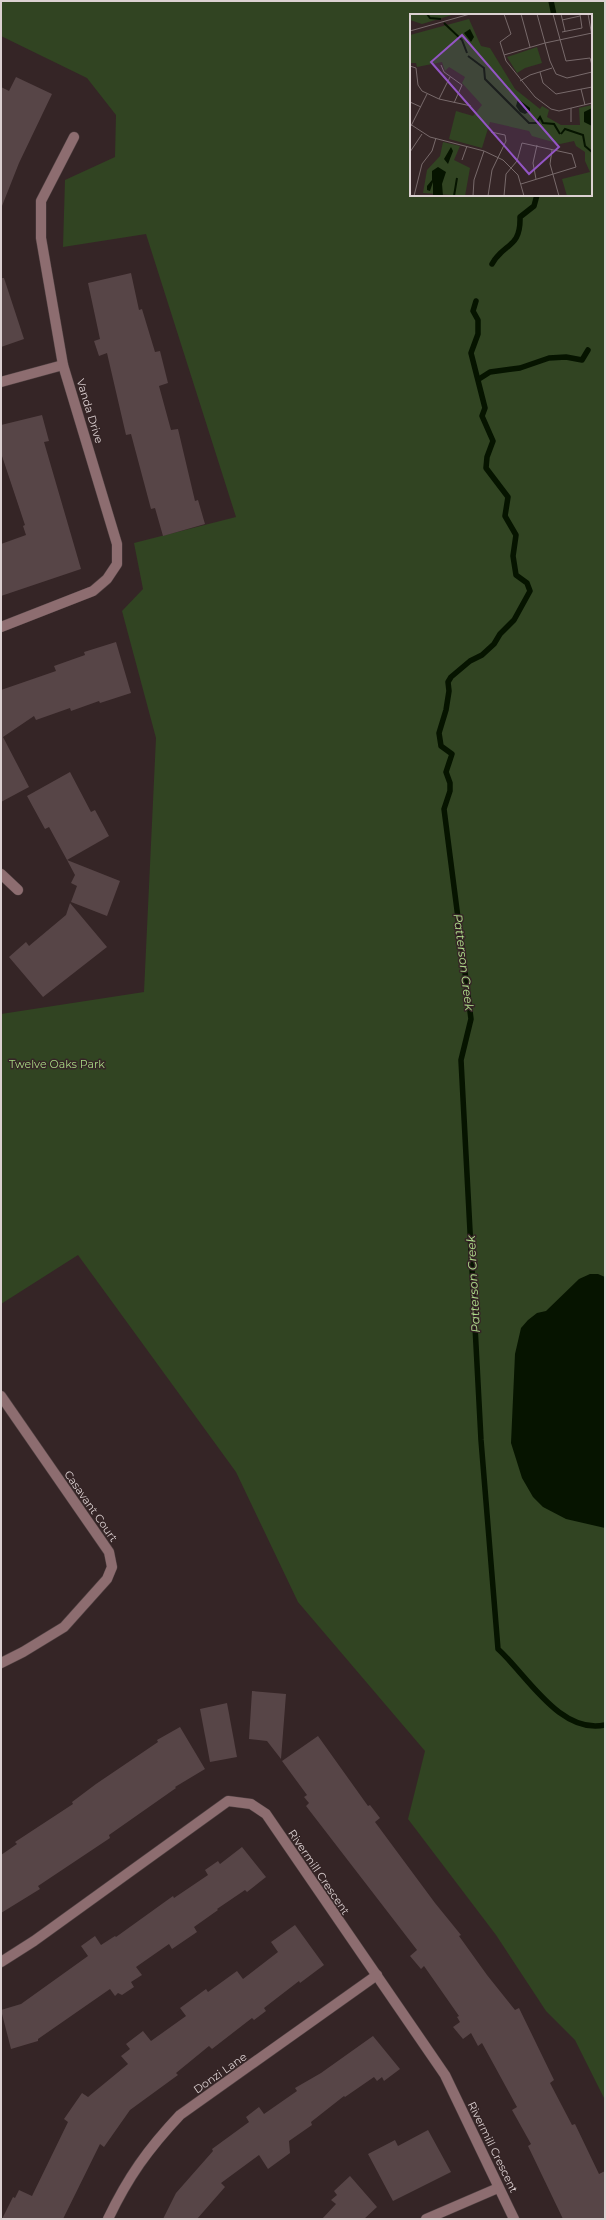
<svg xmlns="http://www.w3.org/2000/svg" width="606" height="2220" viewBox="0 0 606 2220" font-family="Montserrat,sans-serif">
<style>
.green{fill:#314422;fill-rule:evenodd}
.water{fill:#061400}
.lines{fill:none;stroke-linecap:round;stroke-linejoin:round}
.stream{stroke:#061400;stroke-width:5.5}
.building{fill:#574547}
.minor-casing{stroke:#504142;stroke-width:11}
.minor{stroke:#8d6d70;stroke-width:10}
.labels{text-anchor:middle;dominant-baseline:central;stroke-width:3;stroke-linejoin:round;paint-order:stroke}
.street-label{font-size:11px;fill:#dcd1d2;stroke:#352526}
.park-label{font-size:11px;fill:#a6d682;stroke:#352526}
.water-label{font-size:12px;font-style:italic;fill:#b0e08c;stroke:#352526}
.inset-river{fill:none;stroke:#061400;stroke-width:2}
.inset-road{fill:none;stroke:#786a6b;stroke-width:1}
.view{fill:#9355c4;fill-opacity:0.15;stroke:#9355c4;stroke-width:2}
.inset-edge{fill:none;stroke:#dcd1d2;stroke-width:2}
</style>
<rect width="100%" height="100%" fill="#352526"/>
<path class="green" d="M 1,1 L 605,1 L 605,2100 L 575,2040 L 546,2011 L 496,1935 L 408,1819 L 425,1751 L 298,1602 L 236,1472 L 78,1255 L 1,1304 L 1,1014 L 144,992 L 156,738 L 122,611 L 143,589 L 134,543 L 236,517 L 146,234 L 63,247 L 65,180 L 115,157 L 116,115 L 87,78 L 1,36 ZM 411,15 L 591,15 L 591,195 L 411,195 Z"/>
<polygon class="water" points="590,1274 598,1274 605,1277 605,1528 566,1519 543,1507 533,1497 522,1478 511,1443 515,1354 521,1328 528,1320 537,1313 546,1311 579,1279"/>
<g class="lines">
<g class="stream">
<polyline points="551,1 554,15"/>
<path d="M 492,264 C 503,243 521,249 520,217 L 534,206 L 537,195"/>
<path d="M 476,301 L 473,311 L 478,320 L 478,334 L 471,353 L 485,408 L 482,416 L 493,441 L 487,457 L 486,468 L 508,497 L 505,516 L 516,535 L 513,556 L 516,575 L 527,583 L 530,591 L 514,620 L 500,634 L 494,644 L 482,655 L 470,661 L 451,677 L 448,682 L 449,691 L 446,710 L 439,733 L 441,746 L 452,754 L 446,772 L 450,783 L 450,791 L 444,809 L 471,1019 L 461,1060 L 481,1440 L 498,1649 C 526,1674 560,1735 605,1725"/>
<polyline points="479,379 490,372 520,368 549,358 566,357 582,360 588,350"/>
</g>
</g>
<g class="building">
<polygon points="16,77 52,94 19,163 2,206 1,87 9,91"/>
<polygon points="131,273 139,310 142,309 155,352 160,351 168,383 159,386 171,430 178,429 195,501 198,500 205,524 163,536 155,508 151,509 131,434 126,435 107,353 99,356 94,341 100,339 88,283"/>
<polygon points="1,278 4,278 24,339 1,347"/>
<polygon points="42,415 49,441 44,442 81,569 1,596 1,544 26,535 23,526 25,525 1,453 1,425"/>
<polygon points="116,642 131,693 100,703 99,701 71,711 70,708 36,720 34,716 3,737 29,787 1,802 1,690 56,671 54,666 85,655 84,652"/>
<polygon points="70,772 91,812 95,810 109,836 67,860 49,827 45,829 27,796"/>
<polygon points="67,860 120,881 107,916 71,902 77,886 71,883 75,875"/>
<polygon points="70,903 107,947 43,997 9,957 26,942 29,946 66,915"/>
<polygon points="252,1691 286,1694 281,1759 267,1741 249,1739"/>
<polygon points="227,1703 237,1757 210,1762 200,1709"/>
<polygon points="180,1727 205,1769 175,1787 176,1788 109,1835 110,1838 38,1886 40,1889 1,1913 1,1855 17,1844 15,1842 73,1804 72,1802 96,1784 158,1742 157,1740"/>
<polygon points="318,1736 368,1806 370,1805 380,1818 375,1822 435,1903 461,1935 459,1936 487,1975 515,2010 519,2008 554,2080 550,2083 572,2125 575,2124 599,2174 605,2171 605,2219 563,2219 528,2146 531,2144 512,2110 517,2107 482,2043 478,2046 471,2033 463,2039 453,2027 460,2022 457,2017 459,2016 424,1966 421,1969 410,1956 417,1950 306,1806 309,1803 304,1797 307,1795 282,1761"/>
<polygon points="242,1847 266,1877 247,1892 245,1890 217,1909 218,1910 194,1927 197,1932 172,1949 169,1944 136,1967 142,1975 131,1982 134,1987 122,1995 118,1993 115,1996 110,1989 38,2039 38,2041 11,2049 1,2010 21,2004 88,1956 81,1946 95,1936 101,1945 115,1936 116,1937 173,1896 174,1898 208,1875 205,1870 218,1861 220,1864"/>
<polygon points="295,1925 324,1965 300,1983 299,1981 264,2008 266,2011 254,2020 252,2018 212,2049 209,2046 176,2073 178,2075 130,2110 104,2147 100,2144 63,2219 2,2219 13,2197 15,2198 19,2190 32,2196 68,2122 64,2119 82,2093 88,2097 128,2064 121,2056 130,2049 126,2044 143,2031 151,2041 186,2016 180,2008 206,1989 208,1992 237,1971 243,1979 278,1952 271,1942"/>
<polygon points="373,2036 400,2069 384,2081 382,2077 377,2081 374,2077 345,2097 344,2096 311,2122 312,2125 289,2141 290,2153 268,2169 259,2155 221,2183 225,2187 197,2219 163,2219 176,2193 213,2151 212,2149 249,2122 246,2117 259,2107 264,2114 297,2091 295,2088 321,2073"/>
<polygon points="428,2130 451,2172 393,2201 368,2154 395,2140 398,2146"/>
<polygon points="350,2176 377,2207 364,2219 322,2219 336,2204 331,2200 337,2195 334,2191"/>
</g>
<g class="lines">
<defs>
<g id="minor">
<polyline points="1,382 63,365"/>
<polyline points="1,627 93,591 107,579 117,564 117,544 63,365 41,238 41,201 74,137"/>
<polyline points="1,874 18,890"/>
<polyline points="1,1396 109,1552 112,1567 107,1579 64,1627 23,1652 1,1663"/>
<polyline points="1,1962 34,1941 228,1801 251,1804 266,1814 445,2075 514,2219"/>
<path d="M 108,2219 C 128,2177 148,2149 180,2115 L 377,1975"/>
<polyline points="426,2219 498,2188"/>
</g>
</defs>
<use href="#minor" class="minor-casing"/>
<use href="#minor" class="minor"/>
</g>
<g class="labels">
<g class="street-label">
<text transform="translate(90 411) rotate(73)">Vanda Drive</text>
<text transform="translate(91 1506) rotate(55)">Casavant Court</text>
<text transform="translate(319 1872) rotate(56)">Rivermill Crescent</text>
<text transform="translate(220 2073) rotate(-35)">Donzi Lane</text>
<text transform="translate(493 2147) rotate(64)">Rivermill Crescent</text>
</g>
<g class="park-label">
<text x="57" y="1064">Twelve Oaks Park</text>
</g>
<g class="water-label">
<text transform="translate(464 962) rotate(83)">Patterson Creek</text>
<text transform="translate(473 1284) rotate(-93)">Patterson Creek</text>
</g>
</g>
<g transform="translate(410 14)">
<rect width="182" height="182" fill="#352526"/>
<path d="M 0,0 L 42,0 L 42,1 L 12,10 L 0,6 ZM 59,5 L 71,32 L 80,34 L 105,75 L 130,95 L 132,92 L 139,96 L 137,103 L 151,111 L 170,111 L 169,94 L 182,91 L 182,182 L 157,182 L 152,165 L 180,158 L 175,147 L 175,138 L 166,132 L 164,127 L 150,130 L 122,122 L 119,117 L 80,108 L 72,134 L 39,125 L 46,97 L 63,102 L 72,91 L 52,69 L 55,63 L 39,53 L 35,57 L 32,48 L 7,53 L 6,49 L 0,49 L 0,21 ZM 127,33 L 132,49 L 115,54 L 107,59 L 97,43 ZM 33,128 L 50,132 L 44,146 L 60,154 L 55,182 L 13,179 L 17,156 L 30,142 Z" fill="#314422"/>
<path d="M 60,15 L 64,23 L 61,28 L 54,19 ZM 108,85 L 120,94 L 120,97 L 115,100 L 110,98 L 106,92 ZM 182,94 L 182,112 L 174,108 L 174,98 ZM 41,133 L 43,137 L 38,150 L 34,145 ZM 28,153 L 36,158 L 32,170 L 33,182 L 23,182 L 23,168 L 20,177 L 17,176 L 17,172 L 22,166 L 22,157 Z" fill="#061400"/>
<path class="inset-river" d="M 17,0 L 20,4 L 31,5M 34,9 L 52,26 L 57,39M 58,42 L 74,54 L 75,65 L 119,109 L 126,109 L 130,103 L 133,109 L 144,110 L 150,120M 151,120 L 155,115 L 173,121 L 175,132 L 182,138M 44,182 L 47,164"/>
<path class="inset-road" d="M 94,0 L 101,20 L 90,28 L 96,47 L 125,83 L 141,95 L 149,97 L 182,89M 111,0 L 120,33M 127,0 L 140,47 L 146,60 L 157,64 L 182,58M 143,0 L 156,47 L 180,44 L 182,51M 151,0 L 155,17M 170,0 L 172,14M 178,0 L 182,22M 152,6 L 170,2M 0,17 L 60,0M 152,18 L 172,14M 94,41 L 135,29 L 182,19M 31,51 L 34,58 L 52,71 L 44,89M 0,52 L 6,54 L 8,71 L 12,77 L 29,85 L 61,92M 130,58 L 133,69 L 146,80 L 182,73M 110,67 L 120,61 L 142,54M 171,75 L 175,91M 29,85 L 40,63M 0,88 L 11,93M 161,94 L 161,108M 0,110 L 20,123 L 74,137 L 93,146 L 108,161 L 114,182M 1,112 L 17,80M 142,136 L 140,150 L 149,182M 0,138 L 12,120M 52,146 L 57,132M 126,165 L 123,149 L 127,131M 4,182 L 12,150 L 22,137 L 26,124M 63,182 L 64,166 L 74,137M 78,182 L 82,156 L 96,127 L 95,121 L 81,118M 94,182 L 96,160 L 107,147 L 112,129 L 162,140 L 166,153 L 111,170"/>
<path class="view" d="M 52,21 L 149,133 L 119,160 L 21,48 Z"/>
<rect width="182" height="182" class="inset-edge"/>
</g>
<rect width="606" height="2220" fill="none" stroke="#dcd1d2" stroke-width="4"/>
</svg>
